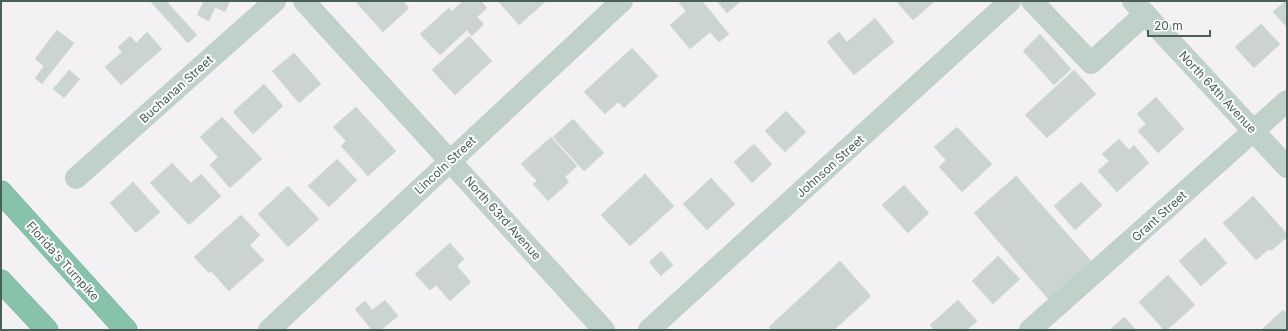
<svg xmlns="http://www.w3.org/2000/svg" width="1288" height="331" viewBox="0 0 1288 331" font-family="Inter,sans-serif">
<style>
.building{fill:#cbd4d1;stroke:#d5dddb}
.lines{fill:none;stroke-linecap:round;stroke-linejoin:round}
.highway-casing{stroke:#72ae96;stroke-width:23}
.minor{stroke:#bfd1c9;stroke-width:22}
.highway{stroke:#87c2aa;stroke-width:22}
.labels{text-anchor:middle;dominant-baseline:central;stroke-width:4;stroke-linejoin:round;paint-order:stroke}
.street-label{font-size:12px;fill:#486055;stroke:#fff}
</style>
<rect width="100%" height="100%" fill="#f4f1f4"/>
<g class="building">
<polygon points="150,1 166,1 197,35 188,43"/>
<polygon points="204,1 230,1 225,12 215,7 209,21 197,15"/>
<polygon points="355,1 403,1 409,8 383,32"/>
<polygon points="463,1 481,1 487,8 477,17 484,24 472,36 467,30 440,55 420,34 449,8 452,11"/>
<polygon points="498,1 546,1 519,25"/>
<polygon points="682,1 702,1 729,34 719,42 710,32 690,49 670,25 686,11 679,3"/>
<polygon points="717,1 741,1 727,13"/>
<polygon points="896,1 935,1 913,20"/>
<polygon points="1285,1 1287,1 1287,27 1273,12"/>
<polygon points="875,18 894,42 854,75 827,42 839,32 847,42"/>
<polygon points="1261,24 1280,44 1254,68 1235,47"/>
<polygon points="57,30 74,43 42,84 35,78 44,66 35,59"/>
<polygon points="147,32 162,49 121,85 105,67 122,52 118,47 130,36 136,43"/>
<polygon points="1040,34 1071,69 1054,85 1023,51"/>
<polygon points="469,36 492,61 455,95 432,70"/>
<polygon points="632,48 658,76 624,108 618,102 605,114 584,92"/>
<polygon points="294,53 321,84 299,103 272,71"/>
<polygon points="69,70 80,79 64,98 53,89"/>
<polygon points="1074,70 1096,94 1047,138 1025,115"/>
<polygon points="264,84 283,106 253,134 233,112"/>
<polygon points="1156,97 1184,129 1158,153 1138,131 1146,124 1137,114"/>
<polygon points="356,107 396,151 368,176 341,146 346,141 333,127"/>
<polygon points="786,111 806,132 785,152 765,131"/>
<polygon points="222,117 262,159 230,188 210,165 218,157 200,137"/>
<polygon points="573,119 604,153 584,171 553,137"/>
<polygon points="957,127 992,164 962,192 939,167 946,160 934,147"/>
<polygon points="551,137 577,166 565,177 569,182 548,201 533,184 537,181 521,164"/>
<polygon points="1119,139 1129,150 1134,145 1149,163 1117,192 1098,171 1109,161 1102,154"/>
<polygon points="754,144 772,164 752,183 734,162"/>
<polygon points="337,159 357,180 329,207 308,186"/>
<polygon points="172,163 191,183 201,174 221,196 189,225 150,183"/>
<polygon points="645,174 674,206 630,246 601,215"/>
<polygon points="1016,176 1093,263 1050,301 974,213"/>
<polygon points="711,178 735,204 707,230 683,204"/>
<polygon points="133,182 160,212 136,233 110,203"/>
<polygon points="1081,182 1102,205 1075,230 1054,206"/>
<polygon points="904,185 929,213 908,233 882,205"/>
<polygon points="288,186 319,219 288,247 258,214"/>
<polygon points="1253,196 1287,234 1287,237 1271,251 1269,249 1256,260 1223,223"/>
<polygon points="241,215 260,235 250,245 264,260 229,291 211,271 209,273 194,257"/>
<polygon points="1205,238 1227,263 1201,286 1179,261"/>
<polygon points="450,243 464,259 457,266 471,282 450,301 436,285 430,290 415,274"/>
<polygon points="661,251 673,265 661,276 649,262"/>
<polygon points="998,256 1020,279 993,304 972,281"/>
<polygon points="840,261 871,296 834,330 772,330 769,327"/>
<polygon points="1168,275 1195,305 1167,330 1164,330 1139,302"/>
<polygon points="385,300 398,316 381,330 372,330 355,309 365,301 372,310"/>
<polygon points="958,300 977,321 967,330 934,330 930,325"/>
<polygon points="1283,310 1287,315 1287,330 1261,330"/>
<polygon points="1124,317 1136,330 1110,330"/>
</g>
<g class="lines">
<defs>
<g id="highway">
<polyline points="1,192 126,330"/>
<polyline points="1,281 47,330"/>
</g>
</defs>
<use href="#highway" class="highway-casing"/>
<g class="minor">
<polyline points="304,1 604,330"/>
<polyline points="1032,1 1091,63 1145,14"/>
<polyline points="1133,1 1287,167"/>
<polyline points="76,178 275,1"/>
<polyline points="269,330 622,1"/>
<polyline points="649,330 1010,1"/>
<polyline points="1030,330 1287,101"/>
</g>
<use href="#highway" class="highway"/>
</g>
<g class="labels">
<g class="street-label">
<text transform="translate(176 89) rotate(-42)">Buchanan Street</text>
<text transform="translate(1218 92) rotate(47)">North 64th Avenue</text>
<text transform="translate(445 165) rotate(-43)">Lincoln Street</text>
<text transform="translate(830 166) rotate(-42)">Johnson Street</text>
<text transform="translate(1159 216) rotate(-42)">Grant Street</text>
<text transform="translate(503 218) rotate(48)">North 63rd Avenue</text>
<text transform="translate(63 261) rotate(48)">Florida's Turnpike</text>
</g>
</g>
<rect width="1288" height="331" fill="none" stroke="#486055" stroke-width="4"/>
<path d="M1148 30v6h62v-6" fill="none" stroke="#486055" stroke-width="2"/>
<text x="1154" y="30" font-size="12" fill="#486055" stroke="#ffffff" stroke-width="3" paint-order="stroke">20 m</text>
</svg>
